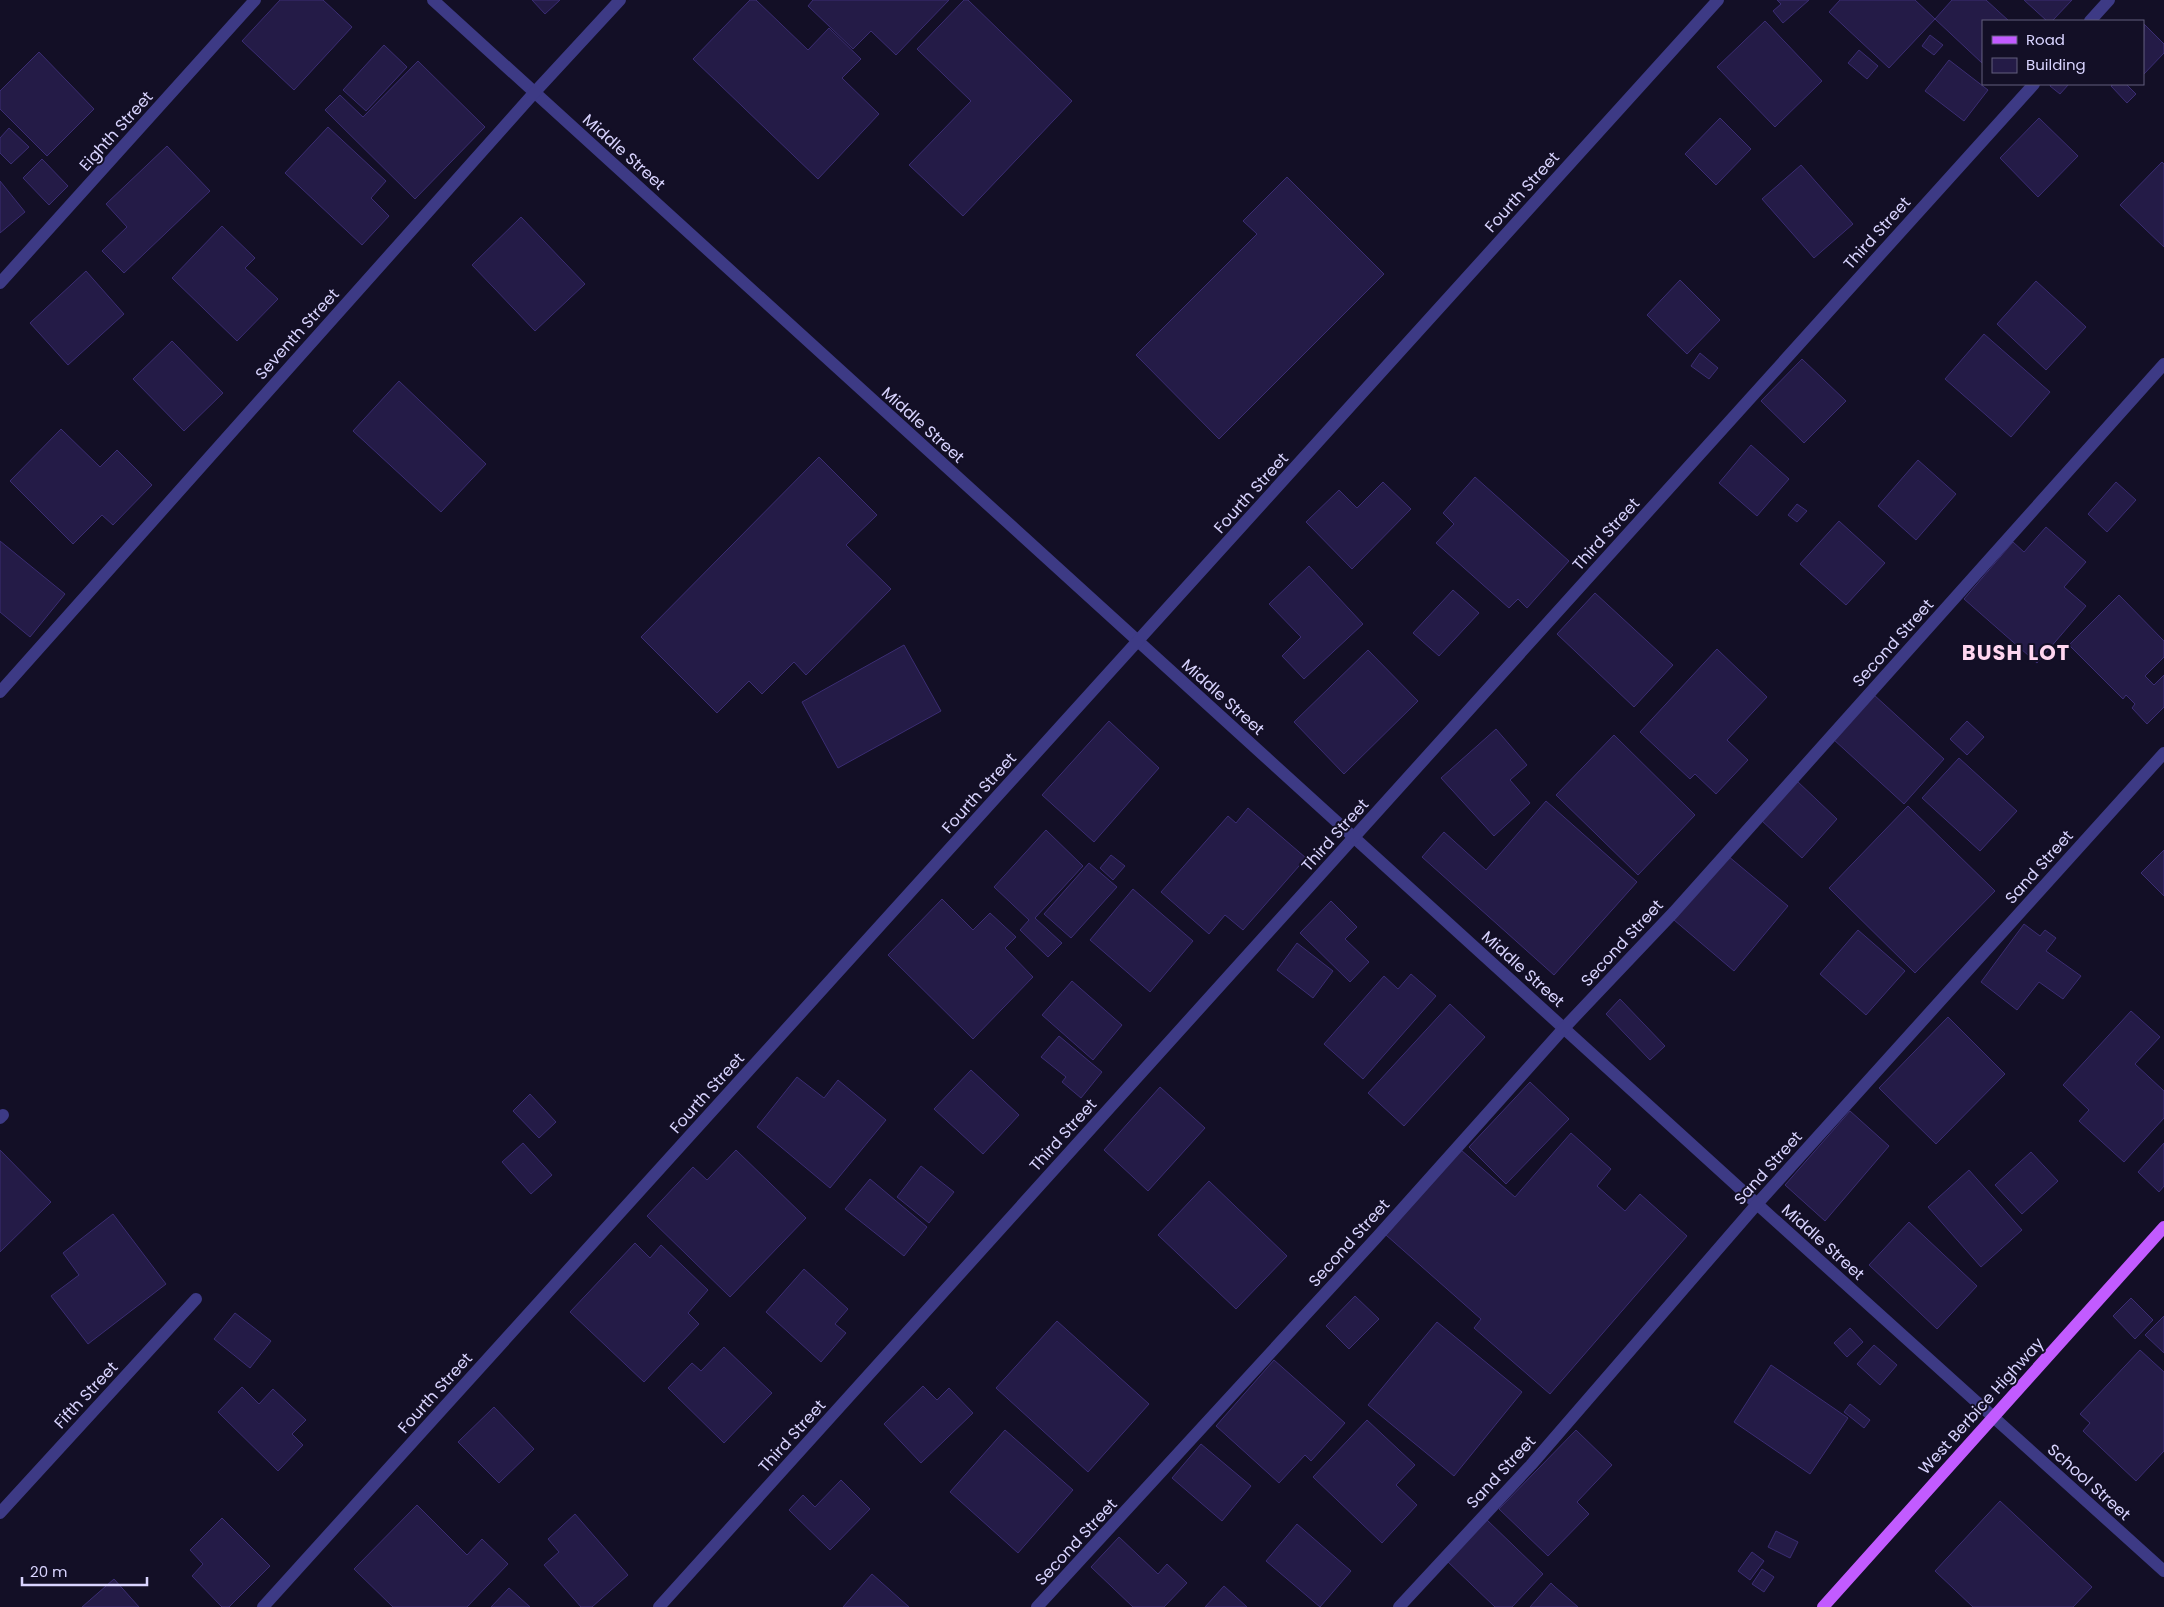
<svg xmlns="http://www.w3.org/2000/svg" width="2164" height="1607" viewBox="0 0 2164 1607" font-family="Poppins,sans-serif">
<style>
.building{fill:#241b47;stroke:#3b2d73}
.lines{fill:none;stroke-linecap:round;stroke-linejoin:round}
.minor{stroke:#3d3a85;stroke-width:12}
.major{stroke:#c25bff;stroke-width:12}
.labels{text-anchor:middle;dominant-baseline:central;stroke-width:4;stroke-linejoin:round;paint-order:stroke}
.street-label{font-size:16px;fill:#d9d4ff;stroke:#130f26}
.district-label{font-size:21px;font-weight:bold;letter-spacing:1px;fill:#ffd6f0;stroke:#130f26}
</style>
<rect width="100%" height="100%" fill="#130f26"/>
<g class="building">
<polygon points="280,0 323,0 352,27 294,90 242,41"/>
<polygon points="532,0 560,0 545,14"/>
<polygon points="750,0 756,0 808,50 829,28 861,59 842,78 879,114 818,179 693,59"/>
<polygon points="813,0 949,0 896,55 871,31 853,49 808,6"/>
<polygon points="964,0 968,0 1072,101 963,216 909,165 971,101 917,49"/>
<polygon points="1777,0 1809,0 1783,23 1773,11 1781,4"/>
<polygon points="1840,0 1915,0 1935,19 1889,68 1829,12"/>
<polygon points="1952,0 1986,0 2009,21 1983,21 1982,63 1935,19"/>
<polygon points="2024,0 2072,0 2052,21 2047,21"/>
<polygon points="1765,21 1822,81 1775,127 1717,67"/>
<polygon points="2144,24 2164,44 2164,53 2143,75"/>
<polygon points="1930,35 1943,45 1934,55 1922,46"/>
<polygon points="384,45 407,67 366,111 343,90"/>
<polygon points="1859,50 1878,66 1867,79 1848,63"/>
<polygon points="39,52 94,109 47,156 0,109 0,91"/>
<polygon points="1949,60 1988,90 1964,121 1925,91"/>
<polygon points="418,61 485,127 415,199 325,110 340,95 363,117"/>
<polygon points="2051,84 2069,84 2060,94 2050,86"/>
<polygon points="2114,84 2126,84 2136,94 2127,103 2111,86"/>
<polygon points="1720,118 1751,149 1716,185 1685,154"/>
<polygon points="2039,118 2078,156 2038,197 2000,158"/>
<polygon points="328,127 386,181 371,198 389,216 362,245 285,173"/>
<polygon points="9,128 29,147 11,164 0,153 0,138"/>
<polygon points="167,146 210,191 124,273 102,251 127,227 106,204"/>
<polygon points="42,159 68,186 49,205 23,178"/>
<polygon points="2162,162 2164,164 2164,247 2120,205"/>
<polygon points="1801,165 1853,224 1814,258 1762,199"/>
<polygon points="1287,177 1384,274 1219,439 1136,355 1257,234 1243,221"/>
<polygon points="0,181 25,212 0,233"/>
<polygon points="521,217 585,284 535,331 472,265"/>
<polygon points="222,226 255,258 245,268 278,299 237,341 172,278"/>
<polygon points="86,271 124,314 68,365 30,323"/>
<polygon points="1680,280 1720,320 1687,354 1647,315"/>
<polygon points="2036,281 2086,327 2046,370 1997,324"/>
<polygon points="1984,334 2050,392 2011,437 1945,379"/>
<polygon points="172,341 223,393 184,431 133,379"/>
<polygon points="1700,353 1718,368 1709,379 1691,366"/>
<polygon points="1802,359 1846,401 1804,443 1761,401"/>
<polygon points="399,381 486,464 441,512 353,431"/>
<polygon points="61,429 100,467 117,450 152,485 113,525 102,515 73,544 10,481"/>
<polygon points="1751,445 1789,479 1757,516 1719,483"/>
<polygon points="819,457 877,515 846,545 891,589 806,675 794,662 762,694 749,681 717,713 641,637"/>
<polygon points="1918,460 1956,494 1916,540 1878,506"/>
<polygon points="1475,477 1569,561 1527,608 1518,599 1509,608 1436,543 1454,524 1443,513"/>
<polygon points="1383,482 1411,509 1352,569 1306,522 1339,490 1357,508"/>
<polygon points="2116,482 2136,500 2107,532 2088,514"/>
<polygon points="1797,504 1807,511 1797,522 1788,515"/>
<polygon points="1839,521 1885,563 1846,605 1800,564"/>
<polygon points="2046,527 2086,562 2064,587 2086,606 2037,663 1964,599 2013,542 2024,552"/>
<polygon points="0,541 65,594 30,637 0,612"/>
<polygon points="1309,566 1363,624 1304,679 1282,656 1301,637 1269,604"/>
<polygon points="1453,590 1479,613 1439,656 1413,633"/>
<polygon points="1595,593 1673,665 1634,707 1557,634"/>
<polygon points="2119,595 2164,641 2164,657 2145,676 2154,685 2164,675 2164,707 2147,724 2132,708 2135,704 2126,695 2123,699 2069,645"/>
<polygon points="904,645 941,711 838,768 802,702"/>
<polygon points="1717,649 1767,697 1727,740 1748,760 1716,794 1695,774 1690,779 1640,732"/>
<polygon points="1368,650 1418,701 1344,774 1294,722"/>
<polygon points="1873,694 1944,759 1904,804 1833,739"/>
<polygon points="1109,721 1159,768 1094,842 1042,795"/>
<polygon points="1967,721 1984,737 1967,755 1950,739"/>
<polygon points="1496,729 1527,765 1510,780 1530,803 1494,836 1441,778"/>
<polygon points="1614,735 1695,815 1638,875 1556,795"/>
<polygon points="1959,758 2017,811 1980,851 1922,798"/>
<polygon points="1797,781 1837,819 1802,858 1761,820"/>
<polygon points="1546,801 1637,882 1554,975 1422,857 1444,832 1486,870"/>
<polygon points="1908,806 1995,891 1915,973 1829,888"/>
<polygon points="1248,808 1306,858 1243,930 1225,915 1209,934 1161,892 1228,816 1236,823"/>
<polygon points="1046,830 1083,866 1035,918 1062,943 1048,957 1020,930 1029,920 994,887"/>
<polygon points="2164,850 2164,896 2141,873"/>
<polygon points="1111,855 1125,866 1113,880 1100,868"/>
<polygon points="1728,856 1788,906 1734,971 1674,920"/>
<polygon points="1089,863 1117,887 1071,938 1044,914"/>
<polygon points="1133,889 1193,941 1150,992 1090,940"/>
<polygon points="942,899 973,930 990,913 1016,937 1005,948 1033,977 973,1039 888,955"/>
<polygon points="1331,901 1357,927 1345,939 1369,962 1350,982 1300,933"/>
<polygon points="2024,924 2040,936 2045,930 2056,938 2046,951 2081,976 2063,999 2039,982 2017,1010 1981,982"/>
<polygon points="1858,930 1905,971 1866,1015 1820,974"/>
<polygon points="1297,943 1333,971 1313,998 1277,970"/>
<polygon points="1411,974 1436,996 1363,1079 1324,1044 1384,976 1398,989"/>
<polygon points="1072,981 1122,1025 1093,1060 1042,1015"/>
<polygon points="1620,999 1665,1046 1650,1060 1606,1014"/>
<polygon points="1450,1004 1485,1037 1404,1126 1368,1093"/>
<polygon points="2131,1011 2160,1037 2135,1064 2164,1091 2164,1118 2124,1162 2079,1121 2089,1110 2063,1085"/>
<polygon points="1948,1017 2005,1074 1936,1144 1879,1088"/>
<polygon points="1059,1036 1102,1072 1081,1098 1062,1082 1066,1077 1041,1057"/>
<polygon points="971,1070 1019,1115 983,1154 934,1109"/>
<polygon points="797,1077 824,1098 838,1080 886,1120 830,1188 757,1127"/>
<polygon points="1530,1082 1569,1119 1506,1184 1469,1147"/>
<polygon points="1160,1087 1205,1128 1148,1191 1104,1150"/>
<polygon points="530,1094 556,1122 539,1138 513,1111"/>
<polygon points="1850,1111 1889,1146 1825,1221 1785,1185"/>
<polygon points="1571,1133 1611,1169 1597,1186 1625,1211 1640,1194 1687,1236 1550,1394 1474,1328 1481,1319 1386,1235 1461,1150 1515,1197"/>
<polygon points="523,1143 552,1175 531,1194 502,1162"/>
<polygon points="2164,1143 2164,1186 2159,1192 2138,1172"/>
<polygon points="0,1150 51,1202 0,1252"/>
<polygon points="736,1150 806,1218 730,1297 647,1216 693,1167 707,1180"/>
<polygon points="2031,1152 2058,1181 2022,1214 1995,1185"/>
<polygon points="921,1166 954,1192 929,1223 897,1197"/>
<polygon points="1969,1170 2022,1230 1981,1267 1928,1207"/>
<polygon points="870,1179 927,1227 904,1256 845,1209"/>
<polygon points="1209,1181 1287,1256 1236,1309 1158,1235"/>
<polygon points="113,1214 166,1284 88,1344 51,1296 79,1275 63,1253"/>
<polygon points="1909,1222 1977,1286 1937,1329 1869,1265"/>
<polygon points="635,1243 650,1258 661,1245 708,1290 688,1313 699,1324 644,1382 570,1312"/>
<polygon points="804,1269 848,1309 835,1324 846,1333 821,1362 766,1312"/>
<polygon points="1355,1296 1379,1319 1349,1349 1326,1326"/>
<polygon points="2131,1298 2153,1320 2135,1339 2113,1316"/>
<polygon points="235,1313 271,1341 250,1368 214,1339"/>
<polygon points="2164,1316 2164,1353 2145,1335"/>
<polygon points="1057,1321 1149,1404 1088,1472 996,1388"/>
<polygon points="1437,1322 1522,1392 1454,1476 1368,1405"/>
<polygon points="1850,1328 1863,1342 1847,1357 1834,1343"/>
<polygon points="1874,1345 1897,1365 1880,1385 1857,1364"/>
<polygon points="724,1347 772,1393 724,1443 668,1388 692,1363 701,1371"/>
<polygon points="2140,1350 2164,1372 2164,1451 2136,1481 2083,1431 2090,1423 2080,1414"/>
<polygon points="1274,1360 1345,1423 1311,1461 1305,1455 1279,1483 1216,1426"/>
<polygon points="1771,1365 1848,1418 1810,1474 1734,1422"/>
<polygon points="923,1386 937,1400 949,1388 973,1413 921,1463 884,1424"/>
<polygon points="242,1387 259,1404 273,1389 306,1420 292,1434 303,1445 278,1471 218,1412"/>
<polygon points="1850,1404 1870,1420 1864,1428 1844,1412"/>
<polygon points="494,1407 534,1449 499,1483 458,1442"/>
<polygon points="1367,1420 1415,1465 1396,1485 1417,1505 1382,1543 1313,1477"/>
<polygon points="1005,1430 1073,1490 1018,1553 950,1492"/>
<polygon points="1576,1430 1612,1465 1577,1502 1589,1514 1548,1556 1499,1509"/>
<polygon points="1201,1444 1251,1486 1222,1521 1172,1478"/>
<polygon points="841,1480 870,1509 830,1550 789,1510 803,1495 815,1507"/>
<polygon points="2000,1501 2092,1587 2073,1607 1973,1607 1935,1571"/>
<polygon points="417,1505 467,1555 482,1539 508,1564 467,1607 393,1607 354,1569"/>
<polygon points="575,1514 628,1575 592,1607 581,1607 544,1565 559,1552 548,1539"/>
<polygon points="222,1518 270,1566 229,1607 222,1607 192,1576 203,1564 190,1550"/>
<polygon points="1487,1520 1543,1574 1512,1607 1495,1607 1447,1561"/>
<polygon points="1297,1524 1351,1571 1320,1607 1266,1561"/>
<polygon points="1776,1531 1798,1542 1790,1558 1768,1547"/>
<polygon points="1119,1537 1158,1574 1167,1564 1187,1583 1164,1607 1133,1607 1091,1567"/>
<polygon points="1752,1552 1764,1561 1750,1580 1738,1571"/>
<polygon points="1762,1569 1774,1577 1764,1592 1752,1584"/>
<polygon points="872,1574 909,1607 843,1607"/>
<polygon points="114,1579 139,1607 82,1607"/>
<polygon points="1551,1583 1555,1587 1578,1607 1530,1607"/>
<polygon points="1224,1586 1247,1607 1205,1607"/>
<polygon points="509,1588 530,1607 491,1607"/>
</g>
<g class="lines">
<g class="minor">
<polyline points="433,0 1757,1204 2164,1571"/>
<polyline points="2090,21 2109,0"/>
<polyline points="0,283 255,0"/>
<polyline points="0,692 534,93 620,0"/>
<polyline points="0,1118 3,1115"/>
<polyline points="0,1513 196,1299"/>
<polyline points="263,1607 1718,0"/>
<polyline points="659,1607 2034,84"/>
<polyline points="1037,1607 1377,1237 1564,1028 1674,912 2164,364"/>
<polyline points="1399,1607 1531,1465 1757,1204 2164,753"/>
</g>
<polyline class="major" points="1823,1607 2164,1227"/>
</g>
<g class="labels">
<g class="street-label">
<text transform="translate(116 131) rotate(-48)">Eighth Street</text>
<text transform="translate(624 152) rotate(42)">Middle Street</text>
<text transform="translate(1522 192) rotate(-48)">Fourth Street</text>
<text transform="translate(1877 233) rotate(-48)">Third Street</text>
<text transform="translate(297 334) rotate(-48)">Seventh Street</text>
<text transform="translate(923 425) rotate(42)">Middle Street</text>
<text transform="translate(1251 493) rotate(-48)">Fourth Street</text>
<text transform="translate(1606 534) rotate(-48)">Third Street</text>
<text transform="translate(1893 643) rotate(-48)">Second Street</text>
<text transform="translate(1223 697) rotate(42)">Middle Street</text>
<text transform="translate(979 793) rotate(-48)">Fourth Street</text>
<text transform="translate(1335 835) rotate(-48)">Third Street</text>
<text transform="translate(2039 867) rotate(-48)">Sand Street</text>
<text transform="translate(1622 943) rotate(-47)">Second Street</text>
<text transform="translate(1523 969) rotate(42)">Middle Street</text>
<text transform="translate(707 1093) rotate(-48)">Fourth Street</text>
<text transform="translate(1063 1135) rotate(-48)">Third Street</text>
<text transform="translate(1768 1168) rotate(-48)">Sand Street</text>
<text transform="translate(1823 1242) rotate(42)">Middle Street</text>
<text transform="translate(1349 1243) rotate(-48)">Second Street</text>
<text transform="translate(435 1393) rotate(-48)">Fourth Street</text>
<text transform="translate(86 1395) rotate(-47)">Fifth Street</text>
<text transform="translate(1981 1406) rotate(-48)">West Berbice Highway</text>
<text transform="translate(792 1436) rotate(-48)">Third Street</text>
<text transform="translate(1501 1472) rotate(-47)">Sand Street</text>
<text transform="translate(2089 1482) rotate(42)">School Street</text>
<text transform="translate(1076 1542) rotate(-47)">Second Street</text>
</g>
<g class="district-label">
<text x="2016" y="652">BUSH LOT</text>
</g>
</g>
<rect x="1982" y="20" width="162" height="65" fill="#130f26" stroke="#625e7d"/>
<rect x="1992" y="36" width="25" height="8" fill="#c25bff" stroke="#625e7d"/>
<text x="2026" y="45" font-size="15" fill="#d9d4ff">Road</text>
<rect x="1992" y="58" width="25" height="15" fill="#241b47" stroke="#625e7d"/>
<text x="2026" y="70" font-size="15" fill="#d9d4ff">Building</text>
<path d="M22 1577v8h125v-8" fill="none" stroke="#d9d4ff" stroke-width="2.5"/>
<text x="30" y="1577" font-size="15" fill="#d9d4ff" stroke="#130f26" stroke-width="4" paint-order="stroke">20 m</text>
</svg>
